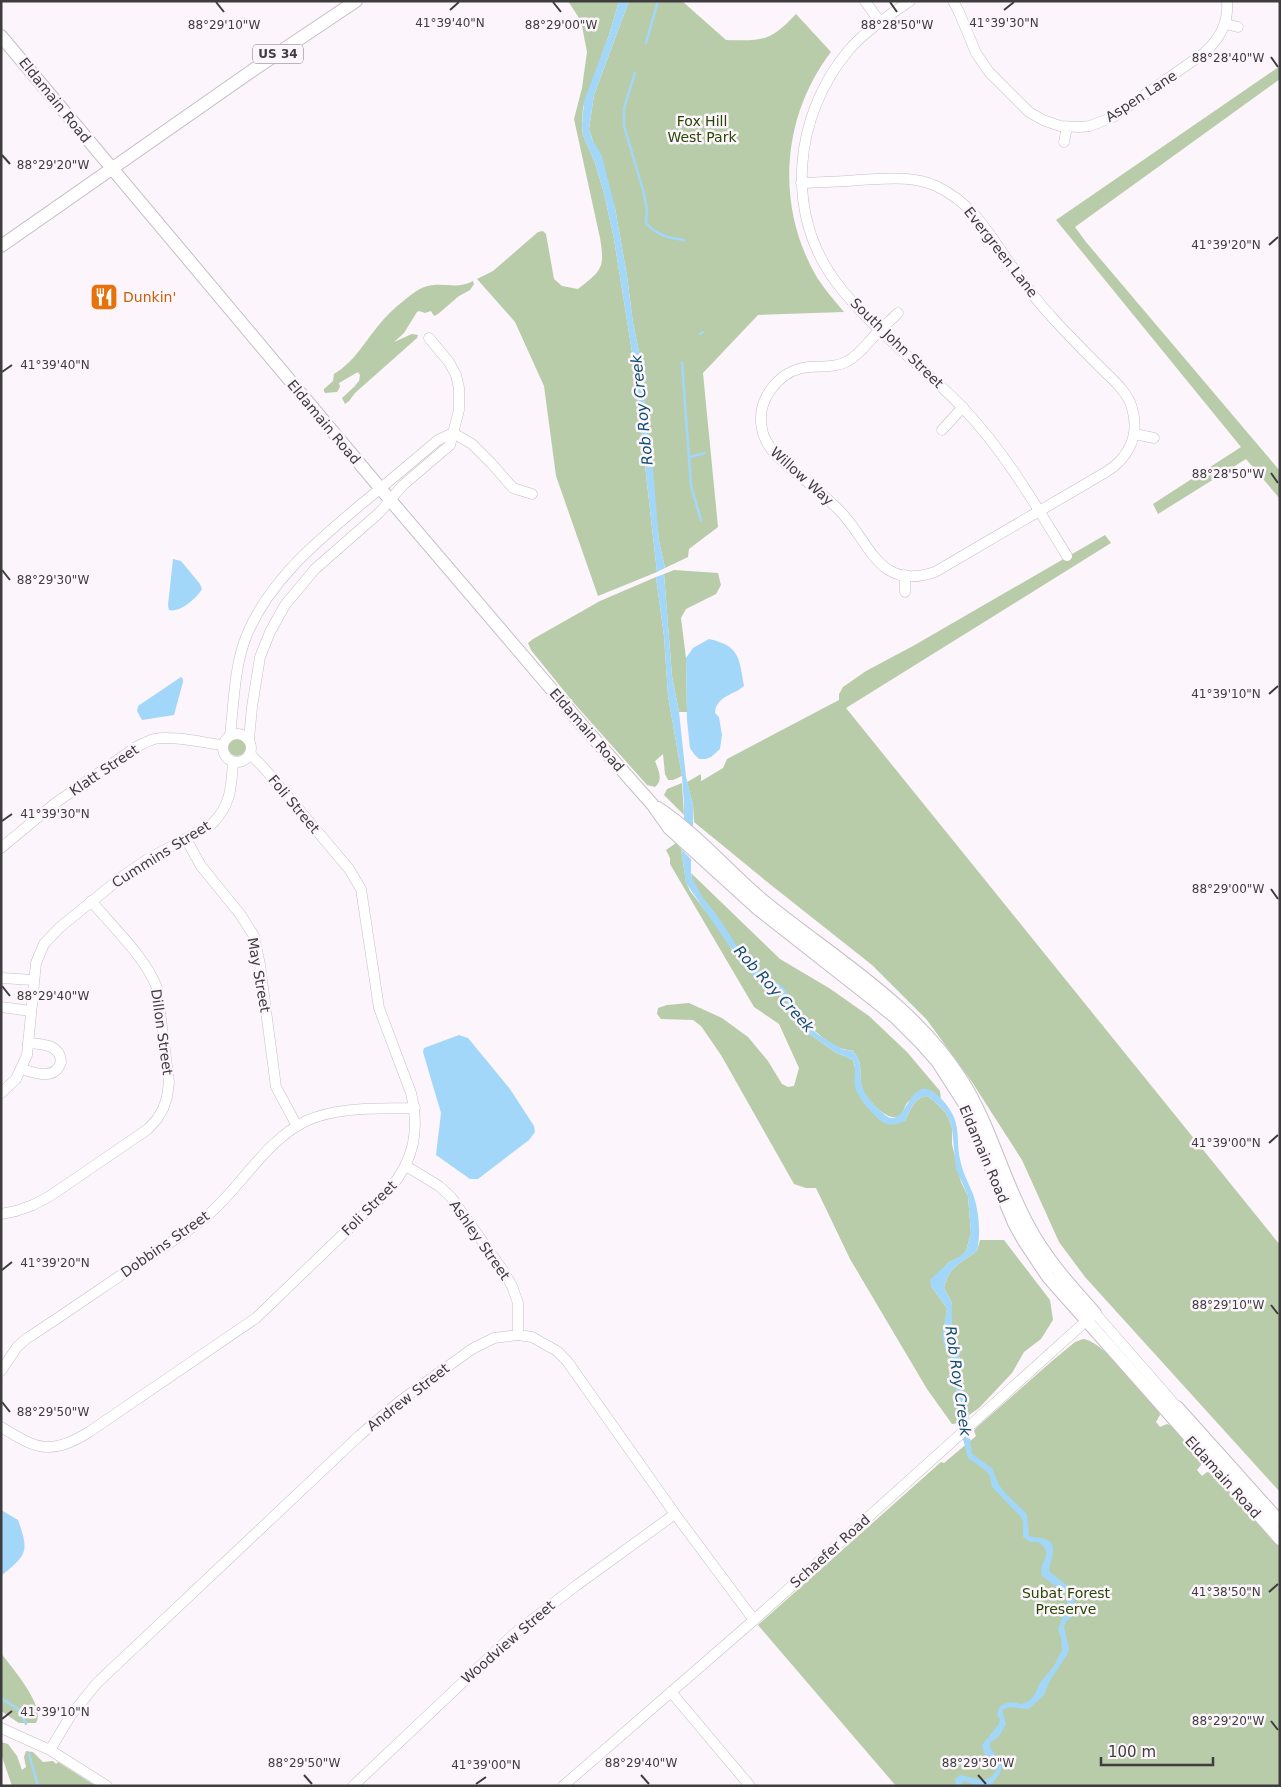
<svg xmlns="http://www.w3.org/2000/svg" width="1281" height="1787" viewBox="0 0 1281 1787" font-family="'DejaVu Sans',sans-serif">
<style>
.green{fill:#b8cca9}
.water{fill:#a2d7f9}
.lines{fill:none;stroke-linecap:round;stroke-linejoin:round}
.stream{stroke:#a2d7f9;stroke-width:2.5}
.minor-casing{stroke:#c5bec4;stroke-width:11}
.major-casing{stroke:#c5bec4;stroke-width:14}
.minor{stroke:#fff;stroke-width:10}
.major{stroke:#fff;stroke-width:12}
.ticks{fill:none;stroke:#3f3c3e;stroke-width:2}
.labels{text-anchor:middle;dominant-baseline:central;stroke-width:5;stroke-linejoin:round;paint-order:stroke}
.shield{fill:#fcf5fb;stroke:#787477;stroke-width:1}
.shield-label{font-size:12px;font-weight:bold;fill:#3f3c3e}
.street-label{font-size:14px;fill:#3f3c3e;stroke:#fcf5fb}
.park-label{font-size:14px;fill:#274700;stroke:#fcf5fb}
.food-label{font-size:14px;fill:#c56008;stroke:#fcf5fb;text-anchor:start}
.water-label{font-size:15px;font-style:italic;fill:#0f4f70;stroke:#fcf5fb}
.ticks-label{font-size:12px;text-anchor:middle;fill:#3f3c3e;stroke:#fcf5fb;stroke-width:5;stroke-linejoin:round;paint-order:stroke}
</style>
<rect width="100%" height="100%" fill="#fcf5fb"/>
<g class="green">
<path d="M 568,1 L 619,1 L 609,35 L 583,107 L 582,125 L 583,135 L 595,163 L 604,193 L 614,239 L 633,358 L 657,572 L 598,596 L 556,476 L 544,386 L 515,322 L 477,279 L 493,271 L 538,232 L 543,231 L 546,234 L 554,279 L 562,286 L 578,289 C 602,270 605,268 600,238 L 574,119 L 582,88 L 587,52 L 581,21 Z"/>
<path d="M 629,1 L 682,1 L 726,40 C 762,41 770,42 796,14 L 831,52 C 781,117 775,208 818,279 C 826,291 835,301 844,312 L 758,315 L 703,373 L 718,527 L 689,549 L 688,557 L 665,568 L 659,541 L 643,390 L 643,371 L 633,323 L 627,276 L 615,208 L 589,129 L 594,95 Z"/>
<polygon points="1280,66 1280,79 1075,227 1086,242 1280,471 1280,499 1246,459 1158,514 1153,504 1241,447 1056,220"/>
<path d="M 473,281 L 474,284 L 470,290 L 459,296 L 438,314 L 434,316 L 431,311 L 425,313 L 419,311 L 417,312 L 404,333 L 394,342 L 412,334 L 418,335 L 417,338 L 355,393 L 349,401 L 345,404 L 342,398 L 354,387 L 359,381 L 360,375 L 358,372 L 339,383 L 340,387 L 337,392 L 325,393 L 324,391 L 324,389 L 333,381 L 334,374 C 355,362 367,338 383,320 C 392,310 404,300 415,292 C 437,277 453,292 473,281 Z"/>
<polygon points="1105,535 1111,543 846,708 1280,1245 1280,1492 1085,1277 1059,1242 1022,1160 972,1082 927,1020 872,965 771,885 694,822 693,805 687,782 701,774 701,781 703,780 723,768 727,759 839,700 839,694 843,687 866,671 913,646"/>
<polygon points="674,570 718,573 721,585 716,594 686,609 681,618 686,658 687,712 679,712 672,676 664,574"/>
<path d="M 656,577 L 664,636 L 668,696 L 682,776 L 673,780 L 668,780 L 665,774 L 663,754 L 655,761 C 658,769 664,780 655,787 L 647,785 L 639,776 L 573,702 L 531,650 L 528,643 L 533,639 L 600,601 Z"/>
<circle cx="237" cy="747" r="9"/>
<polygon points="682,783 684,815 664,795 667,789"/>
<path d="M 676,843 L 681,849 L 686,882 L 690,891 L 712,919 L 735,954 L 742,960 L 745,967 L 786,1001 L 801,1028 L 835,1052 L 853,1060 L 864,1103 L 879,1119 L 905,1121 C 911,1110 913,1098 927,1096 L 934,1101 L 945,1112 L 949,1119 L 952,1128 L 952,1144 L 961,1182 L 968,1196 L 971,1233 L 966,1251 L 960,1257 L 949,1262 L 935,1277 L 931,1286 L 947,1308 L 943,1340 L 954,1364 L 960,1423 L 952,1424 L 927,1389 L 850,1259 L 816,1188 L 806,1188 L 794,1184 L 721,1055 L 701,1026 L 693,1020 L 661,1019 L 657,1014 L 658,1008 L 667,1005 L 689,1003 L 722,1018 L 748,1037 L 768,1061 L 782,1084 L 788,1087 L 794,1086 L 799,1068 L 779,1024 L 754,1007 L 670,864 L 670,858 L 666,850 Z"/>
<path d="M 691,873 L 780,959 L 829,988 L 869,1016 L 907,1052 L 940,1091 L 941,1099 L 933,1092 L 927,1090 C 922,1094 911,1098 907,1103 C 904,1107 904,1113 899,1116 C 888,1123 868,1100 863,1091 C 856,1075 867,1067 852,1050 C 827,1053 784,999 768,981 C 759,972 750,964 742,954 C 732,942 725,928 716,915 C 707,902 693,890 691,873 Z"/>
<path d="M 980,1240 L 1004,1240 L 1050,1300 L 1053,1320 L 1041,1339 L 1024,1352 L 1012,1373 L 979,1408 L 969,1415 L 962,1388 L 958,1345 L 952,1334 L 952,1303 L 944,1288 C 949,1266 961,1263 977,1251 Z"/>
<path d="M 1083,1339 C 1104,1341 1144,1394 1159,1412 L 1160,1415 L 1156,1422 L 1160,1427 L 1167,1424 L 1172,1426 L 1201,1459 L 1201,1465 L 1197,1470 L 1202,1476 L 1207,1472 L 1215,1474 L 1280,1547 L 1280,1786 L 896,1786 L 758,1625 L 941,1462 L 944,1463 L 976,1436 L 974,1431 L 976,1428 L 1052,1361 L 1075,1342 Z"/>
<path d="M 1,1653 C 11,1667 47,1707 36,1723 L 19,1723 L 1,1711 Z"/>
<polygon points="1,1742 8,1744 17,1756 22,1770 26,1767 24,1757 26,1751 33,1752 43,1762 53,1761 56,1764 58,1762 96,1786 12,1786 1,1754"/>
</g>
<g class="water">
<polygon points="619,1 629,1 594,95 589,129 592,139 602,156 615,208 627,276 633,323 643,371 643,390 652,457 659,541 665,568 657,572 633,358 614,239 604,193 595,163 583,135 582,125 584,101 609,35"/>
<path d="M 173,559 L 181,561 L 200,584 L 202,589 C 197,598 180,613 169,610 L 168,605 Z"/>
<polygon points="664,574 672,676 679,712 686,777 693,805 693,830 684,821 684,803 682,776 668,696 664,636 656,577"/>
<path d="M 709,639 C 740,646 739,658 744,686 C 734,695 716,696 715,713 L 719,717 L 722,735 L 720,749 L 711,757 L 706,759 L 699,759 L 694,754 L 690,748 L 687,720 L 686,658 L 693,648 Z"/>
<polygon points="181,677 183,679 183,682 174,715 142,720 137,711 138,706"/>
<path d="M 681,849 L 691,859 L 691,876 L 703,898 L 718,917 L 742,954 L 765,978 C 789,982 793,1007 806,1023 C 813,1032 824,1039 834,1044 C 840,1048 844,1051 852,1050 C 866,1066 857,1073 863,1089 C 866,1098 878,1109 885,1115 C 907,1132 908,1073 935,1093 C 944,1100 954,1113 956,1124 C 959,1135 957,1147 960,1159 C 962,1171 968,1182 973,1194 C 979,1211 981,1233 977,1251 C 961,1263 949,1266 944,1288 L 952,1303 L 952,1334 L 958,1345 L 962,1388 L 969,1415 L 968,1421 L 972,1454 L 992,1468 L 999,1485 L 1006,1494 L 1025,1512 L 1027,1515 L 1029,1536 C 1034,1538 1040,1537 1045,1539 C 1060,1544 1050,1560 1049,1571 L 1070,1588 L 1073,1594 L 1076,1613 L 1065,1623 L 1064,1627 L 1069,1648 L 1068,1653 L 1049,1682 L 1044,1695 L 1030,1708 L 1026,1709 L 1010,1707 L 1002,1710 L 1006,1724 L 1000,1735 L 990,1743 L 990,1746 L 991,1750 L 1001,1760 C 1004,1771 997,1779 989,1786 L 979,1786 L 963,1781 L 962,1783 L 963,1786 L 956,1786 L 955,1779 L 960,1775 C 976,1778 993,1787 997,1765 L 984,1753 L 982,1745 L 999,1724 L 1000,1720 L 997,1715 L 999,1707 C 1007,1702 1012,1701 1021,1704 L 1029,1701 L 1035,1694 L 1040,1683 L 1054,1666 L 1062,1650 L 1061,1638 L 1058,1629 L 1067,1605 L 1066,1594 L 1042,1576 C 1037,1560 1057,1555 1038,1542 L 1030,1542 L 1023,1537 L 1023,1522 L 1021,1517 L 992,1487 L 990,1476 L 985,1470 L 968,1458 L 960,1428 L 954,1364 C 952,1357 947,1352 944,1345 C 940,1334 946,1319 947,1308 L 931,1286 L 930,1280 L 949,1262 L 959,1257 L 966,1251 L 971,1233 L 968,1196 L 956,1169 L 952,1128 L 949,1119 L 945,1112 L 934,1101 L 927,1096 C 913,1098 911,1110 905,1121 C 898,1124 892,1126 886,1124 C 877,1120 857,1097 855,1087 C 853,1078 857,1070 853,1060 L 835,1052 L 801,1028 L 786,1001 L 767,984 L 754,977 L 735,954 L 686,883 Z"/>
<polygon points="459,1035 468,1038 510,1089 534,1126 535,1132 529,1140 478,1179 470,1179 436,1155 441,1113 423,1052 424,1048"/>
<path d="M 1,1510 L 18,1520 C 30,1553 26,1555 1,1576 Z"/>
</g>
<g class="lines">
<g class="stream">
<polyline points="646,43 658,1"/>
<path d="M 635,73 L 624,108 L 624,126 L 643,190 L 647,210 L 646,223 C 656,235 669,238 684,240"/>
<polyline points="700,334 703,332"/>
<polyline points="682,362 691,486 701,520"/>
<polyline points="690,457 705,453"/>
<polyline points="1,1698 18,1709 26,1724"/>
<polyline points="29,1754 38,1786"/>
</g>
<defs>
<g id="minor">
<polyline points="865,1 880,22"/>
<path d="M 910,1 C 888,16 865,31 848,51 C 794,116 784,213 836,282 C 872,330 922,365 963,408 C 1005,452 1035,504 1067,556"/>
<path d="M 953,1 L 959,12 L 976,53 L 989,72 L 1029,112 L 1043,120 L 1060,126 L 1080,127 L 1090,126 L 1113,117 L 1204,53 C 1220,39 1229,23 1227,1"/>
<polyline points="1226,24 1238,27"/>
<polyline points="1064,142 1067,127"/>
<path d="M 801,183 C 820,182 839,182 858,180 C 884,179 912,175 936,186 C 970,202 986,228 1006,258 C 1020,278 1034,298 1050,315 C 1066,333 1083,350 1100,367 C 1112,379 1128,392 1132,408 C 1140,435 1129,458 1106,472 L 935,572 C 877,592 870,540 838,509 C 818,489 794,473 774,453 C 769,446 763,438 762,429 C 756,402 776,374 802,368 C 818,365 833,369 848,361 C 860,354 869,341 878,332 C 885,325 892,319 898,313"/>
<polyline points="942,430 963,407"/>
<polyline points="453,433 472,444 492,464 513,488 532,494"/>
<polyline points="1135,434 1154,438"/>
<polyline points="905,592 905,575"/>
<circle cx="237" cy="748" r="14"/>
<path d="M 230,735 C 234,703 234,668 246,637 C 268,582 315,543 359,506 C 386,484 412,462 438,440 L 453,433"/>
<polyline points="249,739 252,707 260,657 270,632 285,605 315,569 379,513 403,485 450,445 459,410 459,388 456,375 449,362 429,338"/>
<polyline points="186,839 201,866 240,914 254,936 260,965 276,1087 297,1126"/>
<path d="M 1,848 L 54,804 L 136,747 C 142,744 148,741 154,739 C 171,735 205,743 222,745"/>
<polyline points="1,978 34,980"/>
<polyline points="1,1007 31,1011"/>
<path d="M 22,1069 C 35,1073 55,1081 61,1062 C 60,1044 42,1044 28,1043"/>
<path d="M 1,1093 L 16,1079 L 27,1055 L 36,963 L 44,944 L 59,928 L 123,876 L 148,859 L 212,824 C 231,805 231,788 233,763"/>
<polyline points="406,1166 439,1186 451,1197 504,1272 512,1286 518,1303 518,1335"/>
<path d="M 1,1214 L 16,1211 L 33,1205 L 50,1196 L 148,1129 L 157,1119 L 163,1109 L 167,1097 L 169,1082 L 157,988 C 146,958 112,926 91,901"/>
<path d="M 1,1371 L 17,1347 L 26,1339 C 60,1317 93,1294 127,1271 C 154,1253 183,1236 208,1215 C 241,1187 266,1140 306,1121 C 339,1106 380,1109 415,1108"/>
<path d="M 1,1427 C 37,1449 50,1456 89,1432 L 256,1318 L 389,1190 C 414,1160 420,1131 411,1093 L 379,1008 L 361,889 L 349,869 L 264,768 L 250,754"/>
<polyline points="671,1692 750,1786"/>
<polyline points="1,1728 50,1750 107,1786"/>
<polyline points="50,1750 71,1715 97,1683 359,1436 400,1401 472,1349 494,1338 518,1335 532,1337 557,1351 567,1361 675,1514 754,1620"/>
<polyline points="353,1786 515,1633 577,1585 675,1514"/>
<polyline points="563,1786 754,1620 1095,1313 1177,1407"/>
</g>
<g id="major">
<polyline points="1,36 391,501 582,725 652,804 669,828 758,909 865,993 895,1017 921,1043 937,1061 964,1103 1014,1223 1024,1241 1048,1277 1280,1539"/>
<polyline points="1,246 256,68 356,1"/>
<path d="M 658,808 C 696,833 726,869 760,898 C 829,955 912,1002 961,1079 C 990,1124 1002,1177 1027,1223 C 1045,1258 1069,1284 1095,1313"/>
<polyline points="1177,1407 1280,1522"/>
</g>
</defs>
<use href="#minor" class="minor-casing"/>
<use href="#major" class="major-casing"/>
<use href="#minor" class="minor"/>
<use href="#major" class="major"/>
</g>
<path class="ticks" d="M 216,2 L 224,12M 553,2 L 561,12M 890,2 L 897,12M 450,10 L 459,2M 1004,10 L 1014,2M 1271,57 L 1278,67M 2,155 L 10,164M 1269,245 L 1278,237M 2,372 L 12,365M 1271,473 L 1278,483M 2,570 L 10,580M 1269,694 L 1278,686M 2,821 L 12,814M 1271,889 L 1278,899M 2,986 L 10,996M 1269,1143 L 1278,1135M 2,1270 L 12,1262M 1271,1305 L 1278,1314M 2,1402 L 10,1412M 1269,1592 L 1278,1584M 2,1719 L 12,1711M 1271,1721 L 1278,1730M 304,1775 L 312,1784M 641,1775 L 649,1784M 978,1775 L 986,1784M 476,1784 L 486,1777"/>
<defs>
<symbol id="restaurant-square" viewBox="-11 -11 22 22"><rect x="-9" y="-9" width="18" height="18" rx="4" fill="#e8710a" stroke="#fcf5fb"/><path d="M-5-6h1v4h1v-4h1v4h1v-4h1v5L-1.5 .5V6h-2V.5L-5-1ZM5-6V6H3V1.5H1.5Q1.5-4 5-6Z" fill="#fff"/></symbol>
</defs>
<g fill-rule="evenodd">
<use href="#restaurant-square" x="88" y="281" width="32" height="32"/>
</g>
<g class="labels">
<rect class="shield" x="253" y="44.5" width="50" height="19" rx="4"/>
<g class="shield-label">
<text x="278" y="54">US 34</text>
</g>
<g class="street-label">
<text transform="translate(1141 96) rotate(-33)">Aspen Lane</text>
<text transform="translate(55 100) rotate(51)">Eldamain Road</text>
<text transform="translate(1001 252) rotate(52)">Evergreen Lane</text>
<text transform="translate(897 343) rotate(44)">South John Street</text>
<text transform="translate(324 422) rotate(50)">Eldamain Road</text>
<text transform="translate(802 476) rotate(42)">Willow Way</text>
<text transform="translate(587 730) rotate(49)">Eldamain Road</text>
<text transform="translate(104 770) rotate(-34)">Klatt Street</text>
<text transform="translate(294 804) rotate(50)">Foli Street</text>
<text transform="translate(161 854) rotate(-32)">Cummins Street</text>
<text transform="translate(259 975) rotate(80)">May Street</text>
<text transform="translate(162 1032) rotate(82)">Dillon Street</text>
<text transform="translate(984 1154) rotate(67)">Eldamain Road</text>
<text transform="translate(369 1208) rotate(-45)">Foli Street</text>
<text transform="translate(480 1240) rotate(55)">Ashley Street</text>
<text transform="translate(165 1244) rotate(-35)">Dobbins Street</text>
<text transform="translate(408 1397) rotate(-38)">Andrew Street</text>
<text transform="translate(1223 1477) rotate(48)">Eldamain Road</text>
<text transform="translate(830 1551) rotate(-42)">Schaefer Road</text>
<text transform="translate(508 1642) rotate(-41)">Woodview Street</text>
</g>
<g class="park-label">
<text x="702" y="121">Fox Hill<tspan x="702" dy="16">West Park</tspan></text>
<text x="1066" y="1593">Subat Forest<tspan x="1066" dy="16">Preserve</tspan></text>
</g>
<g class="food-label">
<text x="123" y="297">Dunkin'</text>
</g>
<g class="water-label">
<text transform="translate(642 410) rotate(-96)">Rob Roy Creek</text>
<text transform="translate(774 989) rotate(48)">Rob Roy Creek</text>
<text transform="translate(958 1381) rotate(82)">Rob Roy Creek</text>
</g>
</g>
<g class="ticks-label">
<text x="450" y="27">41°39'40"N</text>
<text x="1004" y="27">41°39'30"N</text>
<text x="224" y="29">88°29'10"W</text>
<text x="561" y="29">88°29'00"W</text>
<text x="897" y="29">88°28'50"W</text>
<text x="1228" y="62">88°28'40"W</text>
<text x="53" y="169">88°29'20"W</text>
<text x="1226" y="249">41°39'20"N</text>
<text x="55" y="369">41°39'40"N</text>
<text x="1228" y="478">88°28'50"W</text>
<text x="53" y="584">88°29'30"W</text>
<text x="1226" y="698">41°39'10"N</text>
<text x="55" y="818">41°39'30"N</text>
<text x="1228" y="893">88°29'00"W</text>
<text x="53" y="1000">88°29'40"W</text>
<text x="1226" y="1147">41°39'00"N</text>
<text x="55" y="1267">41°39'20"N</text>
<text x="1228" y="1309">88°29'10"W</text>
<text x="53" y="1416">88°29'50"W</text>
<text x="1226" y="1596">41°38'50"N</text>
<text x="55" y="1716">41°39'10"N</text>
<text x="1228" y="1725">88°29'20"W</text>
<text x="304" y="1767">88°29'50"W</text>
<text x="641" y="1767">88°29'40"W</text>
<text x="978" y="1767">88°29'30"W</text>
<text x="486" y="1769">41°39'00"N</text>
</g>
<rect width="1281" height="1787" fill="none" stroke="#3f3c3e" stroke-width="5"/>
<path d="M1101 1757v8h112v-8" fill="none" stroke="#3f3c3e" stroke-width="2.5"/>
<text x="1108" y="1757" font-size="15" fill="#3f3c3e" stroke="#fcf5fb" stroke-width="4" paint-order="stroke">100 m</text>
</svg>
